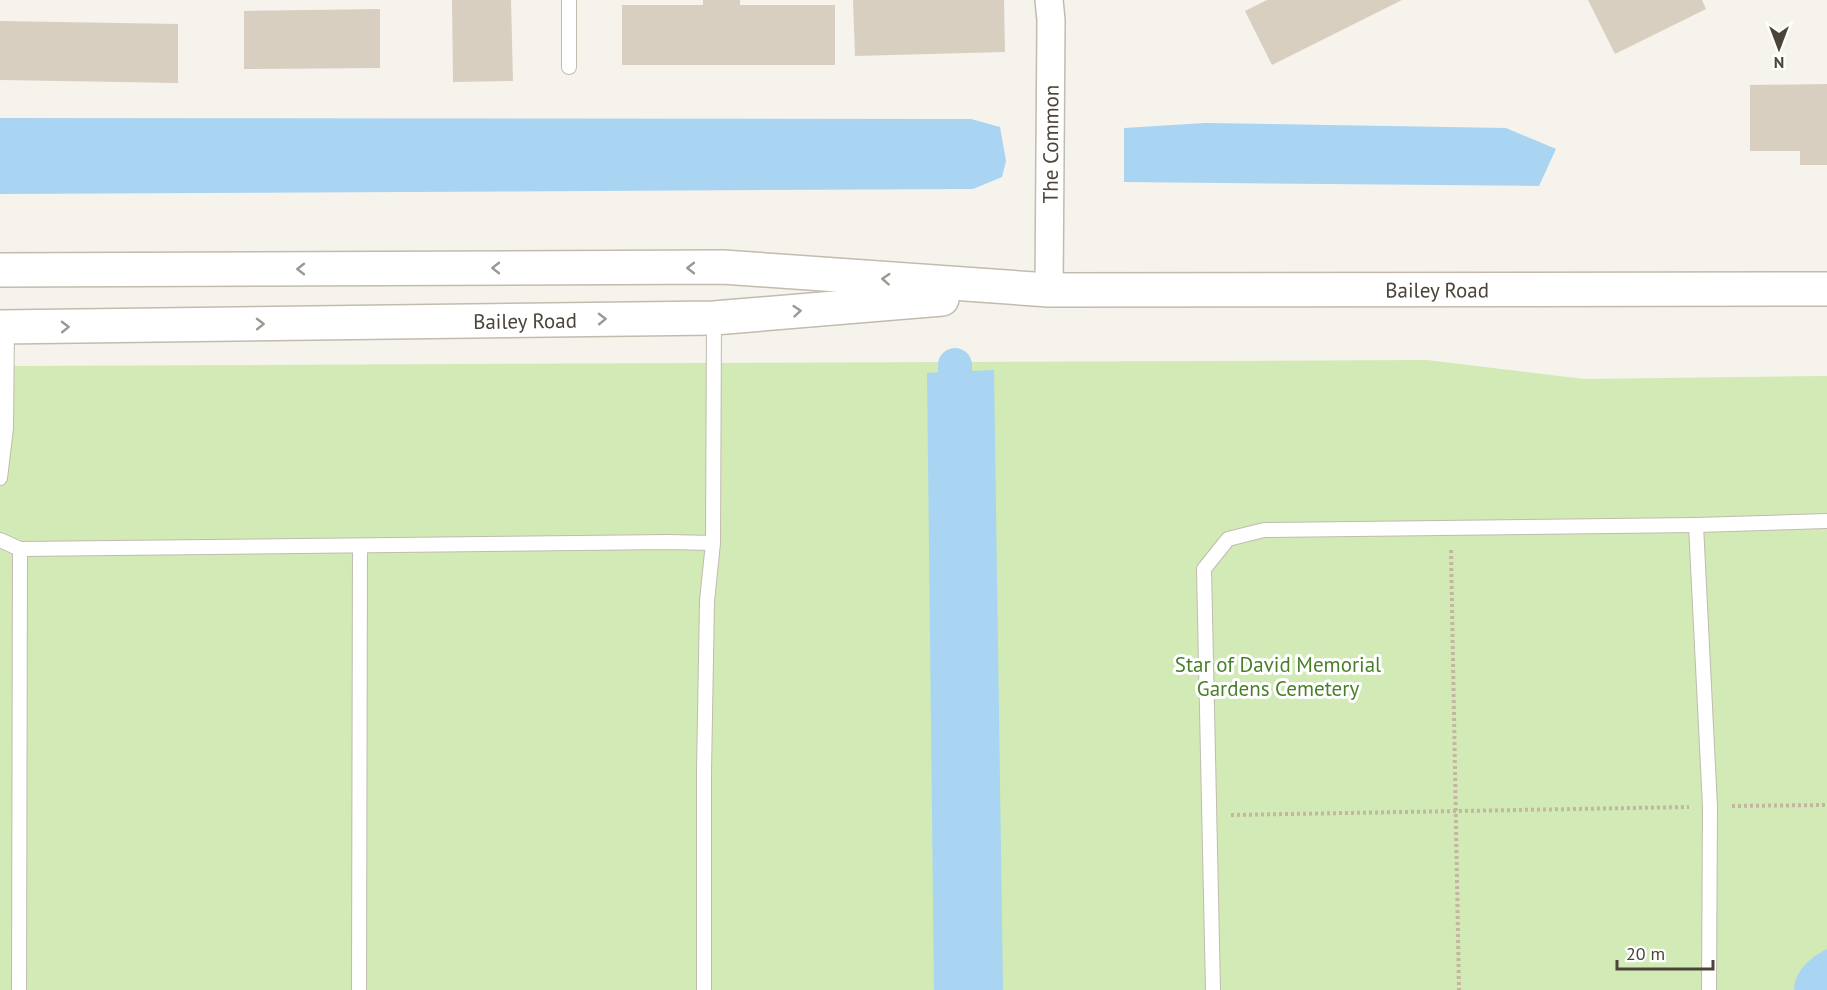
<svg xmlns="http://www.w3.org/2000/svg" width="1827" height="990" viewBox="0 0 1827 990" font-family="'PT Sans',sans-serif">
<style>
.green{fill:#d2eab5}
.water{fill:#a9d4f2}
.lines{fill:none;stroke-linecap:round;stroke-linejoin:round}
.canal{stroke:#a9d4f2;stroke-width:34}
.building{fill:#d8cfc1}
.service-casing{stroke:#c2bbae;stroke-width:16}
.minor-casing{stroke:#c2bbae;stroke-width:30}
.tertiary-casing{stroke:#c2bbae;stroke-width:36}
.path{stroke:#c4b79f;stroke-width:4;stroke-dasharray:3 3;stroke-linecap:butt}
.service{stroke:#fff;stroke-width:14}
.minor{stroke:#fff;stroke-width:27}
.tertiary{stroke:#fff;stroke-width:33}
.oneway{stroke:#9c9892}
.labels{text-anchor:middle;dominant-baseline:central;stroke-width:6;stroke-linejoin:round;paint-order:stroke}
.street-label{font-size:21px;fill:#4b4439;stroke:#fff}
.park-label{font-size:21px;fill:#4a7f2a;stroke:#fff}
</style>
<rect width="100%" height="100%" fill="#f6f3ec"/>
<polygon class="green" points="1427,360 1584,379 1827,376 1827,990 0,990 0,366"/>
<g class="water">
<polygon points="0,118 971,119 1000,127 1006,161 1002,177 973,189 0,194"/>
<polygon points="1205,123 1506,128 1556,149 1539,186 1124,182 1124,128"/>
<polygon points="994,370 1003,990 934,990 927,373"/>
<path d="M 1827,949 L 1827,990 L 1794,990 C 1794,971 1811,957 1827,949 Z"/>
</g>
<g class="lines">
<polyline class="canal" points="955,365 956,417"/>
</g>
<g class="building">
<polygon points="452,0 511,0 513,81 453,82"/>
<polygon points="703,0 740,0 740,5 835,5 835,65 622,65 622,5 703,5"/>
<polygon points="853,0 1004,0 1005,52 855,56"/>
<polygon points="1267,0 1402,0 1272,65 1245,11"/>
<polygon points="1588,0 1702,0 1706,9 1615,54"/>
<polygon points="380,9 380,68 244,69 244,11"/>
<polygon points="0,21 178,24 178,83 0,80"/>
<polygon points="1827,84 1827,165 1800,165 1800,151 1750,151 1750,85"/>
</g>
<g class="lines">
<defs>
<g id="service">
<polyline points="569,0 569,67"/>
<polyline points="0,478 6,428 7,327"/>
<polyline points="1696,525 1710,807 1709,990"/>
<polyline points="0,540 20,549 669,542 713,543"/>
<polyline points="19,990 20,549"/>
<polyline points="359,990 360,547"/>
<polyline points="704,990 704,772 707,601 713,543 714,318"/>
<polyline points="1213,990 1204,569 1228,539 1264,530 1696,525 1827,521"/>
</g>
<g id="minor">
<path id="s1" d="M 1049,290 L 1051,20 L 1049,0"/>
</g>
<g id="tertiary">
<path id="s2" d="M 0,270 L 723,267 L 1049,290 L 1827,289"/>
<path id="s3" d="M 0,327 L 714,318 L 942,299"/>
</g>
</defs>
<use href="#service" class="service-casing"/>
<use href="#minor" class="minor-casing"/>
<use href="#tertiary" class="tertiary-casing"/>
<g class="path">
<polyline points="1451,550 1459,990"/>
<polyline points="1732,806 1827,805"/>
<polyline points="1231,815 1689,807"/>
</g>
<use href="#service" class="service"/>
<use href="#minor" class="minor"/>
<use href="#tertiary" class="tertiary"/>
</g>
<defs><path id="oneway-chevron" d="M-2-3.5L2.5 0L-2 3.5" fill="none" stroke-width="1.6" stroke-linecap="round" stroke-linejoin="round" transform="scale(1.5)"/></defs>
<g class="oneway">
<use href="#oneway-chevron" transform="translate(496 268) rotate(180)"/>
<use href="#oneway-chevron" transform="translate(691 268) rotate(180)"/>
<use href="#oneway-chevron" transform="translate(301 269) rotate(180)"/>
<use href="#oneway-chevron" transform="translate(886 279) rotate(-176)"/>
<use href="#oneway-chevron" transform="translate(797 311) rotate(-5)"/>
<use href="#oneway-chevron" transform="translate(602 319) rotate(-1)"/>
<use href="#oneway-chevron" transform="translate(260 324) rotate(-1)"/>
<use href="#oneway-chevron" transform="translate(65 327) rotate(-1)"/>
</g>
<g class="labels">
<g class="street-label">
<text stroke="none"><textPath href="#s1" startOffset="146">The Common</textPath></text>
<text stroke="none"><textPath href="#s2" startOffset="1438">Bailey Road</textPath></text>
<text stroke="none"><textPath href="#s3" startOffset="525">Bailey Road</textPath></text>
</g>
<g class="park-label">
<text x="1278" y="664">Star of David Memorial<tspan x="1278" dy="24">Gardens Cemetery</tspan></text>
</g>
</g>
<g transform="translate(1779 48) rotate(180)" stroke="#ffffff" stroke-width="4.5" paint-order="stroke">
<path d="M0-4.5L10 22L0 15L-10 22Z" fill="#4b4439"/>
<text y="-9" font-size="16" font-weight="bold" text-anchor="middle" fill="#4b4439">N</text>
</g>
<path d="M1617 960v9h96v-9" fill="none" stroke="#4b4439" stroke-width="3"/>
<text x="1626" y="960" font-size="18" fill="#4b4439" stroke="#ffffff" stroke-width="4.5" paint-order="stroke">20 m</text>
</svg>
